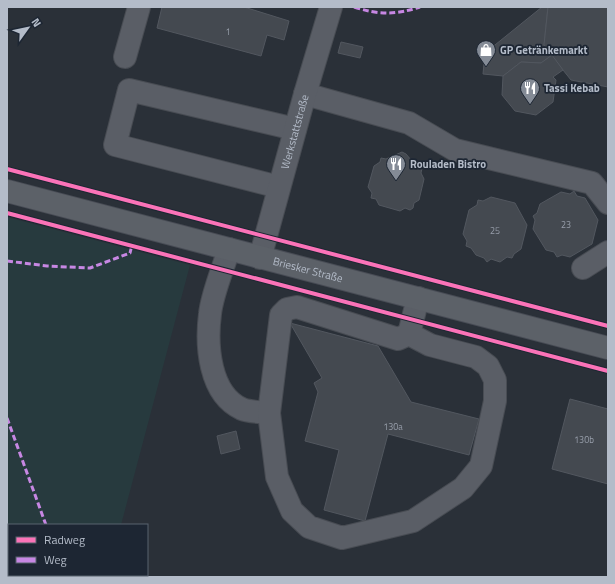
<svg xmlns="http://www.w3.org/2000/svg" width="615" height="584" viewBox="0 0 615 584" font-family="'Titillium Web',sans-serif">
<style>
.green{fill:#273a3e}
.building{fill:#444950;stroke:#52575f}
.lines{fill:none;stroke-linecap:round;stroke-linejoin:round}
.minor-casing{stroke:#484c53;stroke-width:24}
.major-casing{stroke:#484c55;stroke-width:24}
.minor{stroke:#5a5e66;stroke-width:22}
.major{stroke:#5c6168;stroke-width:22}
.quiet{stroke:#c787e3;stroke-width:3;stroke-dasharray:6 3;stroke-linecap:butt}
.cycleway-casing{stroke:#1d2633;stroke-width:6}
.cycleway{stroke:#fb73b8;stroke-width:4}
.labels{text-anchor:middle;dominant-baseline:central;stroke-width:3.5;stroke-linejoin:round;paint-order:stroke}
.number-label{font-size:9px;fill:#989fab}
.poi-label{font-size:11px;font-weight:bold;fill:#b4bcc9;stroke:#1d2633;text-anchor:start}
.street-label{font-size:11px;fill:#b4bcc9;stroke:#1d2633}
</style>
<rect width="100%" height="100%" fill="#2a3038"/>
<polygon class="green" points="7,217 190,265 121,525 9,525 9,575 108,575 107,577 7,577"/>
<g class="building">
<polygon points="162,7 244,7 289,21 284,40 267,35 261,56 157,28"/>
<polygon points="542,7 548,7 544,45 552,55 541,63 521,62 503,76 483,74 485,53"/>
<polygon points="548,7 608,7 608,87 571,80 563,70 544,45"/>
<polygon points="341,42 363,47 360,58 338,53"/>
<polygon points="552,55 563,70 553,77 556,80 553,102 536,115 515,111 502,95 503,76 521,62 541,63"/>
<polygon points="402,152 406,154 417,167 422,168 421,173 424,179 419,200 414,203 413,208 410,210 405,208 400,211 379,205 376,199 371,198 372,193 368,187 374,166 380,162 381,158 386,159"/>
<polygon points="574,191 577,196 585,198 598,220 592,244 570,257 562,255 557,257 554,252 546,250 533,229 535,220 533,216 537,213 540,204 561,192 570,194"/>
<polygon points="491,197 515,203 527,225 521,249 514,254 512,258 507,257 500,262 491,259 487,262 484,258 476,255 471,248 466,246 467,241 463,234 469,210 477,205 478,200 483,201"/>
<polygon points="290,323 378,346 411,402 479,419 469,455 388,434 365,521 324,510 339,450 305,441 318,392 314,383 322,378"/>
<polygon points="570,399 608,409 608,484 552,469"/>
<polygon points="236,431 240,449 221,454 217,436"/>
</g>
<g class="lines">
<defs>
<g id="minor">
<polyline points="125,57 139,7"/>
<polyline points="305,94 409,123 455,150 592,183 608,203"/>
<polyline points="279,187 115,145 129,90 295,129"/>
<path d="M 229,249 C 223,269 212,294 210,314 C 206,345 209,394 242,409 C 249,412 261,412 269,413"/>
<path id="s1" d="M 260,258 L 305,94 L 331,7"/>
<polyline points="583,268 608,252"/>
<polyline points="409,334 430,345 476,357 488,366 495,380 495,401 481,466 463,488 413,521 342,538 309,527 292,511 277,477 269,413 281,315 287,309 297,307 398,339 409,334 418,298"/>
</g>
<g id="major">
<path id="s2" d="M 7,191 L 608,348"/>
</g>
</defs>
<use href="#minor" class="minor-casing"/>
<use href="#major" class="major-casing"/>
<use href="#minor" class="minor"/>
<use href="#major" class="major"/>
<g class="quiet">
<path d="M 354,7 C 379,15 395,15 420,7"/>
<polyline points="7,261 47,266 90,268 130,253 132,245"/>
<polyline points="7,418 46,525"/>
<polyline points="64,575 64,577"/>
</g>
<defs>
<g id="cycleway">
<polyline points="7,169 608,326"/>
<polyline points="7,213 608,371"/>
</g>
</defs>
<use href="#cycleway" class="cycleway-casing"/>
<use href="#cycleway" class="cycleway"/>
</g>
<defs>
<symbol id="shop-pin" viewBox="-11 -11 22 30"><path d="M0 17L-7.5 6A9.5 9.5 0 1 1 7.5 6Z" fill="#848b96" stroke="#1d2633"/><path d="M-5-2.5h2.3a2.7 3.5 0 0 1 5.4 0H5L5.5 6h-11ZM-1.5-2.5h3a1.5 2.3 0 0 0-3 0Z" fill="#fff"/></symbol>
<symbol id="restaurant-pin" viewBox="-11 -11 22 30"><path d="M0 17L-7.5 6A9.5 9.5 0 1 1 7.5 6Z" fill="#848b96" stroke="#1d2633"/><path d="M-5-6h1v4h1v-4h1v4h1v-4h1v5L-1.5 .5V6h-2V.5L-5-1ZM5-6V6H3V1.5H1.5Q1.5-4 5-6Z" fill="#fff"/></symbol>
</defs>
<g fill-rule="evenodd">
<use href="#shop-pin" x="475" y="39" width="22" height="30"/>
<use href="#restaurant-pin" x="519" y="77" width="22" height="30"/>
<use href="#restaurant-pin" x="385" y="153" width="22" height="30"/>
</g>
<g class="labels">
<g class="number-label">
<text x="228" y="31">1</text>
<text x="566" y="224">23</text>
<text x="495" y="230">25</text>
<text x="393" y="426">130a</text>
<text x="584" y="439">130b</text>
</g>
<g class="poi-label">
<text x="500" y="50">GP Getränkemarkt</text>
<text x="544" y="88">Tassi Kebab</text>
<text x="410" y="164">Rouladen Bistro</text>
</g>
<g class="street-label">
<text stroke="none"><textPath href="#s1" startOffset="131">Werkstattstraße</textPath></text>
<text stroke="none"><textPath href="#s2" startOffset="311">Briesker Straße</textPath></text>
</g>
</g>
<rect width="615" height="584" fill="none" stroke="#b4bcc9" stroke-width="16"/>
<rect x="8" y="524" width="140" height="52" fill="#1d2633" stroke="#59626f"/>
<rect x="16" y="537" width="20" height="6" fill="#fb73b8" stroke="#59626f"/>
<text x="44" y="544" font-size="12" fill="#b4bcc9">Radweg</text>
<rect x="16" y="557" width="20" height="6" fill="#c787e3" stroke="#59626f"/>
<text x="44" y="564" font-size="12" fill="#b4bcc9">Weg</text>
<g transform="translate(28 28) rotate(57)" stroke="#1d2633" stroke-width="3" paint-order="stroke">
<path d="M0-3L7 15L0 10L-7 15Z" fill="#b4bcc9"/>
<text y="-6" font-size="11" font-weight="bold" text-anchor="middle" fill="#b4bcc9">N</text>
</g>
</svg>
